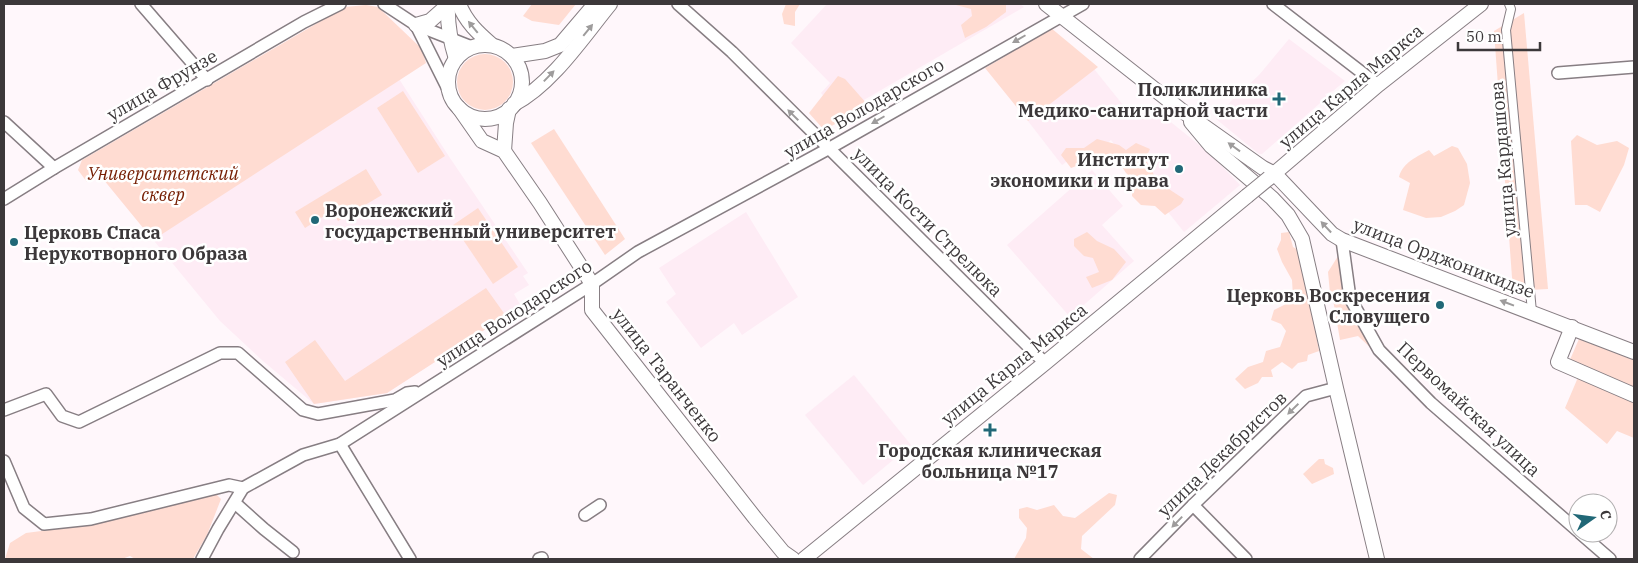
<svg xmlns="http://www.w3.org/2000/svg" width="1638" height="563" viewBox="0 0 1638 563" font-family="'IBM Plex Serif',serif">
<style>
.built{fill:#feecf5}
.green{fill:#ffdcd2}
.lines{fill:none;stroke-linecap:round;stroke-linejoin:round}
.pedestrian-casing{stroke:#877e83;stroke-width:10}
.minor-casing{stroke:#877e83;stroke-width:14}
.tertiary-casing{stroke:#877e83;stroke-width:16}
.pedestrian{stroke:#fff;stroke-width:8}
.minor{stroke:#fff;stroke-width:11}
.tertiary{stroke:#fff;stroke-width:14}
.tertiary-bridge-casing{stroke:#877e83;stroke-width:16;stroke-linecap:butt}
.tertiary-bridge{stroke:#fff;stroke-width:14}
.oneway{fill:#9e9c9c}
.poi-dot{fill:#216877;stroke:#fff;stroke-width:2}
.labels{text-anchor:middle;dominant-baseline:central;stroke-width:5;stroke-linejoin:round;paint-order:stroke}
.street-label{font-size:18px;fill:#3c383a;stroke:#fff}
.poi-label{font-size:18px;font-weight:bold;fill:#3c383a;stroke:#fff;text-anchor:end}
.park-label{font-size:18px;font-style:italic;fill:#761f04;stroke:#fff}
</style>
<rect width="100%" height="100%" fill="#fff7fb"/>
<g class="built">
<polygon points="827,4 1020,4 1024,7 838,115 821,93 830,83 791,43"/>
<polygon points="361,20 450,158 528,273 523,276 529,285 514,294 521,306 387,393 314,404 263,361 220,321 99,174"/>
<polygon points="1289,39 1345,81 1333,91 1325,94 1327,97 1262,154 1259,154 1216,119 1231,101 1259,75"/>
<polygon points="1094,69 1135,120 1151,106 1209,153 1240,185 1184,232 1111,140 1079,165 1073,157 1062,165 1028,121"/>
<polygon points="1092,170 1123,206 1102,225 1134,261 1070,317 1007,245"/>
<polygon points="746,212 798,297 742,335 734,323 701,348 666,302 676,294 659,268"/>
<polygon points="854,375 911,445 863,485 805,415"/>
</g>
<g class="green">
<polygon points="532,4 576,4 559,25 532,21 523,16"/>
<polygon points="786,4 800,4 795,12 795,26 784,24 782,14"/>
<polygon points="957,4 1006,4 1006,12 986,27 965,38 961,25 972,16 971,9 956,5"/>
<polygon points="366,5 378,7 422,49 426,63 153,240 99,174 87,182 78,170 82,160 345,7"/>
<polygon points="1524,13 1548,289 1513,291 1494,31"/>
<path d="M 1051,28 L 1098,67 L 1028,121 L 985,68 L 1004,57 L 1004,54 C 1014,46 1027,47 1034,34 Z"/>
<circle cx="485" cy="82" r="28"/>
<polygon points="838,76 845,79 867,104 861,110 824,130 809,113"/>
<polygon points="403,91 445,156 418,173 377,108"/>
<polygon points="554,129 625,239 605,255 531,143"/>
<polygon points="1577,135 1597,145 1617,141 1629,148 1624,165 1600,212 1587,205 1575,205 1571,141"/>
<polygon points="1097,139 1119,145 1126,150 1136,143 1150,149 1145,159 1158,182 1184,199 1181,204 1165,215 1155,206 1141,205 1132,196 1133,179 1126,173 1115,156 1095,159 1071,168 1061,155 1066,148 1084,148"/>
<path d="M 1452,146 L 1458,148 L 1467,164 L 1470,183 L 1464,205 L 1455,211 L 1441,217 L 1426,218 L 1403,210 L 1410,183 L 1399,177 C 1403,162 1417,157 1429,150 L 1434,156 Z"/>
<polygon points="366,169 382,195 338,221 332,211 305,228 295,212"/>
<polygon points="478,208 518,267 493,284 453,225"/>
<polygon points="1087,232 1097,241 1114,249 1126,262 1112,280 1092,288 1086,277 1099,272 1093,258 1084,256 1074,246 1074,239"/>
<polygon points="1289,232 1293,247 1300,251 1303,263 1302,273 1308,287 1319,351 1308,355 1307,361 1298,363 1292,369 1282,362 1271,370 1273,377 1262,377 1258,383 1245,389 1235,379 1248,367 1263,362 1266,351 1280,347 1286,331 1281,324 1271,320 1274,310 1284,305 1293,297 1292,280 1282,262 1277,249 1281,240 1281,233"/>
<polygon points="1340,253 1375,352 1358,336 1340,340 1334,305 1330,293 1328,272"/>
<polygon points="486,288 506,316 387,393 314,404 285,362 315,340 345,381"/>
<polygon points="1579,339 1634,360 1634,390 1569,362"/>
<polygon points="1579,375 1634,399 1634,438 1617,431 1607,444 1565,408"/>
<polygon points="1319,459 1324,459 1325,464 1333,468 1334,474 1312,484 1303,474"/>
<polygon points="1109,493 1117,495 1115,505 1082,536 1081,549 1094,559 1014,559 1026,538 1027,528 1019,518 1019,509 1027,507 1037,510 1054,505 1063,516 1075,518"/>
<polygon points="208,494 216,494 221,499 207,535 193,559 135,559 130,556 122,559 5,559 10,543 26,533 87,525"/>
</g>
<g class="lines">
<defs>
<polyline id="pedestrian" points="1509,4 1511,9 1506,30 1532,312"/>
<g id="minor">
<polyline points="141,4 207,80"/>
<polyline points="384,4 416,25 472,47"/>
<polyline points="678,4 732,52 1045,363"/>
<polyline points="1273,4 1378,85"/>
<polyline points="416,25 449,91"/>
<polyline points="1558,73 1634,67"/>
<polyline points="4,122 54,168"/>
<polyline points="4,199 54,168 304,22 340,4"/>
<polyline points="1342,240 1350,298 1379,350 1431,403 1578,531"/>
<polyline points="4,410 46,394 62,416 79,422 220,353 238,353 303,410 318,414 395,400 407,393 415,392"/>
<polyline points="340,444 410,559"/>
<polyline points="4,461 24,508 44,524 91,519 229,485 243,488"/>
<polyline points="235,503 264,529 293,552"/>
<polyline points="1193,505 1246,559"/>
<polyline points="585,515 600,505"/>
<polyline points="1580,533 1610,559"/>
<polyline points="202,559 218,529 243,488 303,455 340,444 592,284 638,252 828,149 1083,4"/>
<polyline points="539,559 542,558"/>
<polyline points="1140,559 1193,505 1306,396 1336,388"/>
</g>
<g id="tertiary">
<path d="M 448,4 C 447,23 450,40 456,59"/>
<path d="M 459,4 C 466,22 478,33 492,45"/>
<polyline points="1046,4 1181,110 1263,168 1275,174 1332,234 1342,240 1634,352"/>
<polyline points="416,25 430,21 448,5"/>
<circle cx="485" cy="82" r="37"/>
<polyline points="512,56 545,51 560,45 595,4"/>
<path d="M 514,104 C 552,84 583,37 610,4"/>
<polyline points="459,108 482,141 504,151 540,203 592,284 592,310 755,518 783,552 793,559"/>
<polyline points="1191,122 1211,146 1272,198 1288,215 1302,239 1336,388 1377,559"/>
<polyline points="504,151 506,123 509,109"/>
<polyline points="1269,178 1378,85 1481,4"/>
<polyline points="1572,327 1558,362 1634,395"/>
<polyline points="804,559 1045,363 1247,196"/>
</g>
</defs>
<use href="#pedestrian" class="pedestrian-casing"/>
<use href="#minor" class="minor-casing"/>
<use href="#tertiary" class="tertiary-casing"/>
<use href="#pedestrian" class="pedestrian"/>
<use href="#minor" class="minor"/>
<use href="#tertiary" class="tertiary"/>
<defs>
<polyline id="tertiary-bridge" points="1247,196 1269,178"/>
</defs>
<use href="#tertiary-bridge" class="tertiary-bridge-casing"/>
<use href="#tertiary-bridge" class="tertiary-bridge"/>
</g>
<defs><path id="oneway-solid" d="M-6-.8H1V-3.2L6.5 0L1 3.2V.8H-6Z" transform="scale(1.25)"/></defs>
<g class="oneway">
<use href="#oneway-solid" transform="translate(473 27) rotate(-129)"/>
<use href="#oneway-solid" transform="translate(588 30) rotate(-51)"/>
<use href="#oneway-solid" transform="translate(1019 39) rotate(150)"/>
<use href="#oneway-solid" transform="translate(549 76) rotate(-46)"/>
<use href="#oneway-solid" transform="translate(793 115) rotate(-135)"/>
<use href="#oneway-solid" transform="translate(878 120) rotate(150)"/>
<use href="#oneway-solid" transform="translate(1234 147) rotate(-144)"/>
<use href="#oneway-solid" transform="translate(1326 227) rotate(-133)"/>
<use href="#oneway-solid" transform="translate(1507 303) rotate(-159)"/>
<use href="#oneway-solid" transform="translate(1293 409) rotate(136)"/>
<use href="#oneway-solid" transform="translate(1177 522) rotate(134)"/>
</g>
<g class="poi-dot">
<path d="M1276.5 91.5h5v5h5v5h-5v5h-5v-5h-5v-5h5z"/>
<circle cx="1179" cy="169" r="5"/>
<circle cx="315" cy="220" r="5"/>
<circle cx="14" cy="242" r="5"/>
<circle cx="1440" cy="305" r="5"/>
<path d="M987.5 422.5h5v5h5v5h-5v5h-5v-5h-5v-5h5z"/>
</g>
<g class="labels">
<g class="street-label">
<text transform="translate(162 85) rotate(-30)">улица Фрунзе</text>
<text transform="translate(1351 86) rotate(-40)">улица Карла Маркса</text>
<text transform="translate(864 108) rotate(-30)">улица Володарского</text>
<text transform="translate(1503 159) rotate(-95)">улица Кардашова</text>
<text transform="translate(928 222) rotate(45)">улица Кости Стрелюка</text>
<text transform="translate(1444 258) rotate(21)">улица Орджоникидзе</text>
<text transform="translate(514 313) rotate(-33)">улица Володарского</text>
<text transform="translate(1014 364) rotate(-39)">улица Карла Маркса</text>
<text transform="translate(667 375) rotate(52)">улица Таранченко</text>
<text transform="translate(1469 409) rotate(43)">Первомайская улица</text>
<text transform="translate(1222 454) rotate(-44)">улица Декабристов</text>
</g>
<g class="poi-label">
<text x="1268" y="89">Поликлиника<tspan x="1268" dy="21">Медико-санитарной части</tspan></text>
<text x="1169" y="159">Институт<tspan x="1169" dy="21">экономики и права</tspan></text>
<text x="325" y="210" text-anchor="start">Воронежский<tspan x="325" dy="21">государственный университет</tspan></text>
<text x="24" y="232" text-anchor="start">Церковь Спаса<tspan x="24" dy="21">Нерукотворного Образа</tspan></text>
<text x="1430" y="295">Церковь Воскресения<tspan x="1430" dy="21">Словущего</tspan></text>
<text x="990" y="450" text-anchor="middle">Городская клиническая<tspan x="990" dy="21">больница №17</tspan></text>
</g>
<g class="park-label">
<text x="163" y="173">Университетский<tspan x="163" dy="21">сквер</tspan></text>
</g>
</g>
<rect width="1638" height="563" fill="none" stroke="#3c383a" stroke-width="10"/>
<g transform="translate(1593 518) rotate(76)"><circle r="24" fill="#ffffff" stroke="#b1afb0"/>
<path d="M0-4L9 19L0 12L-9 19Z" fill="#216877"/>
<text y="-8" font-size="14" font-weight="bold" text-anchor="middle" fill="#3c383a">С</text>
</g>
<path d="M1458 42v8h82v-8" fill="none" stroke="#3c383a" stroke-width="2.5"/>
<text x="1466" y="42" font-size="15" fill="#3c383a" stroke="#ffffff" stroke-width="4" paint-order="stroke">50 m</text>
</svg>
